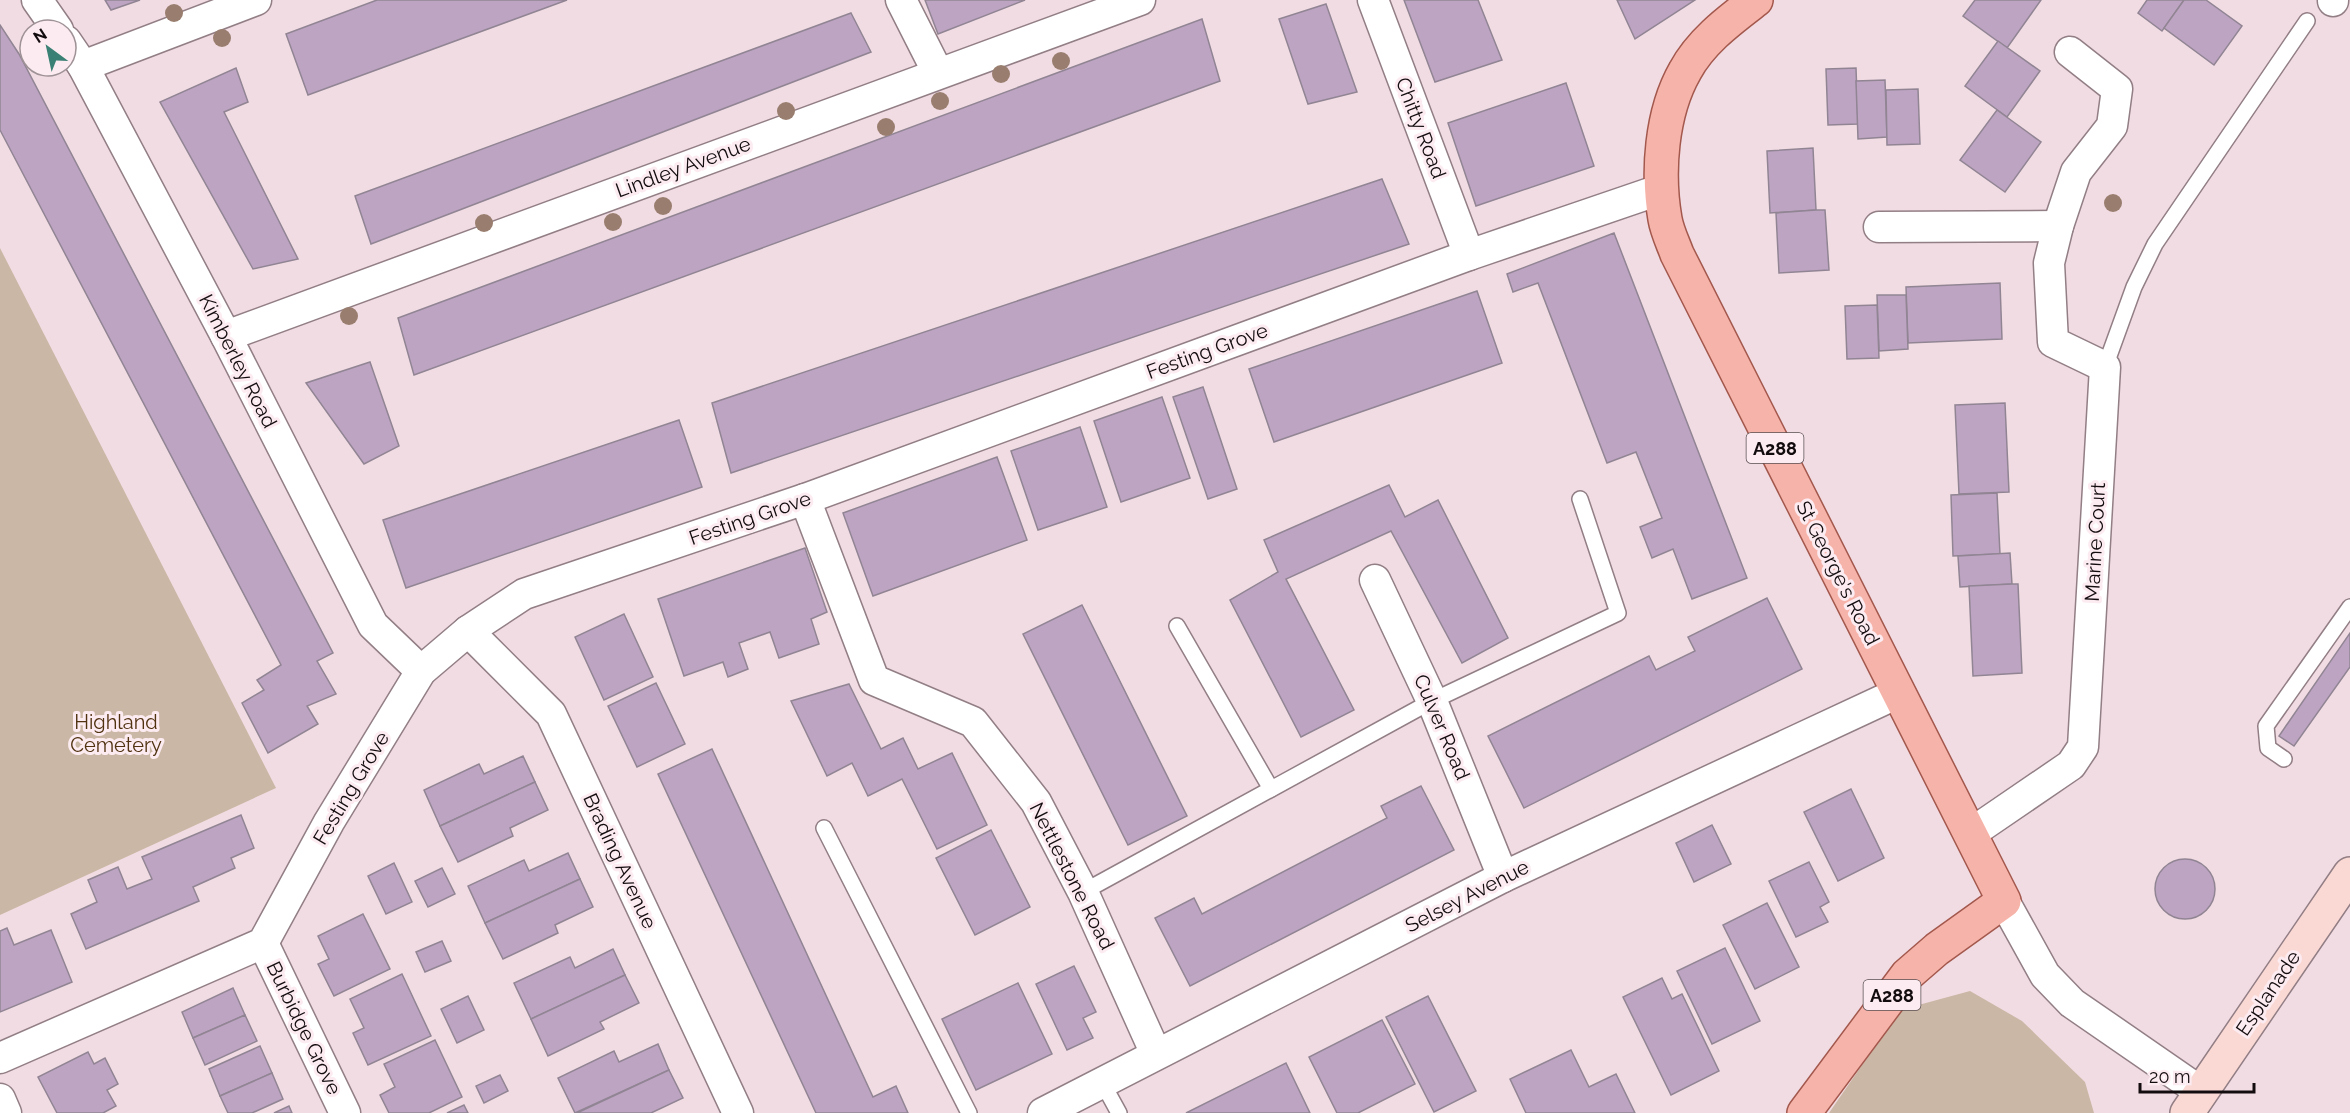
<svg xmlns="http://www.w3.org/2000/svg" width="2350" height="1113" viewBox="0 0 2350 1113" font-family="Raleway,sans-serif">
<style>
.green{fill:#cbb7a5}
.building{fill:#bda4c2;stroke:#918594;stroke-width:1.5}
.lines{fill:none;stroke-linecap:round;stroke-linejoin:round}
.lane-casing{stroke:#927e85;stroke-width:18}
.street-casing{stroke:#927e85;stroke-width:33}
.secondary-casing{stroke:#927e85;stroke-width:36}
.primary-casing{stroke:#a3584d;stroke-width:36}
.lane{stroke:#fff;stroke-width:15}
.street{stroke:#fff;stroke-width:30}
.secondary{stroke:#fad9d4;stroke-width:33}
.primary{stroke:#f6b3a9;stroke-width:33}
.tree{fill:#997e6f}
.labels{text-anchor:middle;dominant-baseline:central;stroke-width:6;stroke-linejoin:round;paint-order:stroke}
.shield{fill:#fcebf0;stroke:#594f52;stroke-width:1.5}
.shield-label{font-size:18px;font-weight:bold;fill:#130c0f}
.street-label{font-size:20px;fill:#130c0f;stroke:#fcebf0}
.park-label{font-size:20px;fill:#503210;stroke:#fcebf0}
</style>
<rect width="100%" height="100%" fill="#f2dce3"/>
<g class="green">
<polygon points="0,248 276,788 0,915"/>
<polygon points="1970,991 2022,1021 2085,1082 2094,1113 1829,1113 1900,1010"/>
</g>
<g class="building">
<polygon points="105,0 140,0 111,10"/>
<polygon points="377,0 567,0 308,95 286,34"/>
<polygon points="925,0 1025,0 938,34"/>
<polygon points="1404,0 1478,0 1502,60 1435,82"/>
<polygon points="1617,0 1695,0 1635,39"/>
<polygon points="1975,0 2041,0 2007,48 1963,16"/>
<polygon points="2147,0 2184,0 2162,31 2138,13"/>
<polygon points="2184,0 2206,0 2242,26 2214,65 2164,28"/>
<polygon points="1326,4 1357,92 1308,104 1279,19"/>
<polygon points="851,13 871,52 371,244 355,196"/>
<polygon points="1202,19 1220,81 414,375 398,318"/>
<polygon points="0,25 19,54 333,653 317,661 336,694 307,706 318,724 268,753 242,703 264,690 257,680 281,665 0,130"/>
<polygon points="1998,41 2040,71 2007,117 1965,86"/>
<polygon points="236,68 248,102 224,112 298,259 253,269 160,102"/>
<polygon points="1856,68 1858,124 1828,125 1826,69"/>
<polygon points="1885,80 1887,137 1858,139 1856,81"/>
<polygon points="1566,83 1594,166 1476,206 1448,123"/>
<polygon points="1918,89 1920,144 1887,145 1886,90"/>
<polygon points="1997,110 2041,142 2005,192 1960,160"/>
<polygon points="1813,148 1816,210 1770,213 1767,151"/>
<polygon points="1382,179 1409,244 731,473 712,403"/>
<polygon points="1816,210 1825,210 1829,270 1779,273 1776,213"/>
<polygon points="1614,233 1747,578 1692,599 1673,549 1652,558 1640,527 1662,518 1636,452 1607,463 1538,283 1513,292 1507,274"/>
<polygon points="2000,283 2002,339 1908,343 1906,287"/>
<polygon points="1477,291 1502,363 1274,442 1249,369"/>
<polygon points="1877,295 1906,295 1908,349 1879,351"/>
<polygon points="1877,305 1879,358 1847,359 1845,306"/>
<polygon points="370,362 399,446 364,464 306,383"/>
<polygon points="1203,387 1237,489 1208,499 1173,397"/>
<polygon points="1162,397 1190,478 1121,502 1094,421"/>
<polygon points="2005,403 2009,492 1959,494 1955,405"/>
<polygon points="679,420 702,487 406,588 383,520"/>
<polygon points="1080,427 1107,507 1038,530 1011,451"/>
<polygon points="997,457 1027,540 873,596 843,513"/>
<polygon points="1389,485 1405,517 1438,500 1508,638 1462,663 1391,531 1286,579 1354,710 1301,737 1230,600 1278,572 1264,540"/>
<polygon points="1997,493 2000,554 1953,556 1951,495"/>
<polygon points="805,548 827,612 811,619 819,644 779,658 770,632 739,643 748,669 728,677 723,662 684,676 658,599"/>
<polygon points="2010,553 2012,584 1960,587 1958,556"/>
<polygon points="2012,584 2018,584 2022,673 1973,676 1969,586"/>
<polygon points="1767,598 1802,669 1524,808 1488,736 1649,656 1656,670 1695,651 1688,637"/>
<polygon points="1082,605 1187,816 1128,845 1023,634"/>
<polygon points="624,614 653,677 604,700 575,637"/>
<polygon points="2350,633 2350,667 2294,746 2279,736"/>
<polygon points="656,683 685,744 637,767 608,706"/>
<polygon points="849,684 881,749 903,738 918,769 952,753 987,825 937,849 902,779 868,796 852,763 827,776 791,701"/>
<polygon points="712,749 873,1097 896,1086 908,1113 816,1113 658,774"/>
<polygon points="523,756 535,782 440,826 424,790 479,764 484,774"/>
<polygon points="535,782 548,810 510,828 513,836 458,862 440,826"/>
<polygon points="1421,786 1454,850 1190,986 1155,918 1194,898 1202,914 1387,818 1381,806"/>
<polygon points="1851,789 1884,858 1838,881 1804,812"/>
<polygon points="241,815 254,848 231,858 235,868 193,887 199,901 86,949 71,914 97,902 88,880 118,867 127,889 152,879 142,857"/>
<polygon points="1712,825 1731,864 1694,882 1676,843"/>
<polygon points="991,830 1030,907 975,935 936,858"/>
<polygon points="568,853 580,879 485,923 468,886 524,860 529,871"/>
<circle cx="2185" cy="889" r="30"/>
<polygon points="1809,862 1829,902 1820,907 1828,922 1796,937 1769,881"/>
<polygon points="394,863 412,902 386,914 368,876"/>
<polygon points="442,868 455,894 428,907 415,881"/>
<polygon points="580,879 593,907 555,925 558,933 503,959 485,923"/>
<polygon points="1767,903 1799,967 1755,989 1723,925"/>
<polygon points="363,914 390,969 334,996 318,964 329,959 318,936"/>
<polygon points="7,928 14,945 51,930 72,982 0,1012 0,931"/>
<polygon points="442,941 451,961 425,972 416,952"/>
<polygon points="1725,948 1760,1021 1712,1044 1677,971"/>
<polygon points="613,949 625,975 531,1019 514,983 570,957 575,968"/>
<polygon points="1074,966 1096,1012 1083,1018 1093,1038 1067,1050 1036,984"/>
<polygon points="402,974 431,1036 368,1065 353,1033 364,1028 350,999"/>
<polygon points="625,975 639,1003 600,1022 604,1029 548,1056 531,1019"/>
<polygon points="1662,978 1672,999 1682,994 1719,1071 1671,1095 1623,997"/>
<polygon points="1018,983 1052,1054 976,1090 942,1019"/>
<polygon points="233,988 245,1015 193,1038 182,1012"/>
<polygon points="468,996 484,1030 457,1043 441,1009"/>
<polygon points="1428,996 1476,1091 1434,1112 1386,1017"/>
<polygon points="245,1015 257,1041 205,1065 193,1038"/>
<polygon points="1382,1020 1415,1084 1358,1113 1337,1113 1309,1057"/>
<polygon points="435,1040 462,1097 429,1113 389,1113 380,1095 395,1087 384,1064"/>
<polygon points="658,1044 669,1070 575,1113 558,1078 614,1051 619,1062"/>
<polygon points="260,1046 272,1073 220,1096 209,1069"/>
<polygon points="1571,1050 1589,1087 1616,1074 1635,1113 1526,1113 1510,1079"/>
<polygon points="88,1052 94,1064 105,1058 118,1084 107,1090 116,1106 103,1113 57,1113 38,1077"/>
<polygon points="1286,1063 1310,1113 1186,1113"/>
<polygon points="669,1070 683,1098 651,1113 577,1113"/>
<polygon points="272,1073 283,1099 252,1113 228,1113 220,1096"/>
<polygon points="500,1075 508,1091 484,1103 476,1086"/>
<polygon points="464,1105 468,1113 447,1113"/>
<polygon points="289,1106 292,1113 274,1113"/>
</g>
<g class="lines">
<defs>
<g id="lane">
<polyline points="2105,367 2134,287 2155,244 2307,21"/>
<polyline points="1177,626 1271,789"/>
<polyline points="2284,759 2268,748 2266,726 2350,607"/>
<polyline points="824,828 969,1113"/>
<polyline points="1083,892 1432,701 1618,613 1580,499"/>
<polyline points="1102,1082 1119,1113"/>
</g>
<g id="street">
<polyline points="37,0 58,30"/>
<polyline points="901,0 938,73"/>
<polyline points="1373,0 1469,255"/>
<polyline points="2333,1 2333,0"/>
<polyline points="66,41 83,66 226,336 373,625 421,671"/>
<polyline points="83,66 256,0"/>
<polyline points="1879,227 2058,226"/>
<polyline points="226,336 1140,0"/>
<polyline points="805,499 874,680 973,722 1036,802 1083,892 1156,1054"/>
<polyline points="1375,580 1432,701 1503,877"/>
<polyline points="468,631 551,714 738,1113"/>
<polyline points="1970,834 2071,765 2083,747 2105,367 2053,342 2049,263 2058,226 2076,172 2112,126 2117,89 2070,52"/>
<polyline points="2004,901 2045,975 2072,1003 2201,1092"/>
<polyline points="263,943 345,1113"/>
<polyline points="0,1058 263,943 329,822 421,671 468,631 524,594 805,499 1469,255 1662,189"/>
<polyline points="0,1099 6,1113"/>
<polyline points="1043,1113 1503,877 1898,693"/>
</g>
<polyline id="secondary" points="2187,1113 2350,874"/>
<path id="primary" d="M 1756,0 C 1730,20 1701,41 1685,71 C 1661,113 1657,173 1665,219 C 1667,231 1673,243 1677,254 L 2004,901 L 1937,949 L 1907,975 L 1804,1113"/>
</defs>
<use href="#lane" class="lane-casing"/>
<use href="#street" class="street-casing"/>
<use href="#secondary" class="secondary-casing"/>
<use href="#primary" class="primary-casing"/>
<use href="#lane" class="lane"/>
<use href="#street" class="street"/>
<use href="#secondary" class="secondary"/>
<use href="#primary" class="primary"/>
</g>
<g class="tree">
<circle cx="174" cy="13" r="9"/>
<circle cx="222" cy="38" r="9"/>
<circle cx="1061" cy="61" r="9"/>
<circle cx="1001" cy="74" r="9"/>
<circle cx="940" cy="101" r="9"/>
<circle cx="786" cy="111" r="9"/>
<circle cx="886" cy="127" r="9"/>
<circle cx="2113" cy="203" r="9"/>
<circle cx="663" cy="206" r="9"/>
<circle cx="613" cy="222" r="9"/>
<circle cx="484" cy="223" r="9"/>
<circle cx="349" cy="316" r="9"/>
</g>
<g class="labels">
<g class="shield">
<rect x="1746.5" y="433" width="57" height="30" rx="4.5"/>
<rect x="1863.5" y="980" width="57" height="30" rx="4.5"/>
</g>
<g class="shield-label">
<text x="1775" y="448">A288</text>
<text x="1892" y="995">A288</text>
</g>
<g class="street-label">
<text transform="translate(1421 128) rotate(69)">Chitty Road</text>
<text transform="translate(683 167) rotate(-20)">Lindley Avenue</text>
<text transform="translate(1207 351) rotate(-20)">Festing Grove</text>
<text transform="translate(238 361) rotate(63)">Kimberley Road</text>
<text transform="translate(750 518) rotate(-19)">Festing Grove</text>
<text transform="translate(2095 542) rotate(-87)">Marine Court</text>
<text transform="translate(1838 573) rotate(63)">St George's Road</text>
<text transform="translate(1442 727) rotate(67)">Culver Road</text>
<text transform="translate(351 788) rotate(-59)">Festing Grove</text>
<text transform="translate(620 861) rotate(65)">Brading Avenue</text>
<text transform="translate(1072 876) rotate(63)">Nettlestone Road</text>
<text transform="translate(1467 896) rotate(-27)">Selsey Avenue</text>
<text transform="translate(2268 993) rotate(-56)">Esplanade</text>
<text transform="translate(304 1028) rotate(64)">Burbidge Grove</text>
</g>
<g class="park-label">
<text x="116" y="722">Highland<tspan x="116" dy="23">Cemetery</tspan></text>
</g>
</g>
<g transform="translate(48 48) rotate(327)"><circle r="28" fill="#fcebf0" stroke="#9f9296" stroke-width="1.5"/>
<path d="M0-4.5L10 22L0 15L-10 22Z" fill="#3b8074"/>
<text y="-9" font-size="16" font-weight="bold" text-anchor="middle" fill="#130c0f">N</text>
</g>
<path d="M2140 1083v9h114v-9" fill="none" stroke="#130c0f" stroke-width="3"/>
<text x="2149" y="1083" font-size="18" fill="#130c0f" stroke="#fcebf0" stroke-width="4.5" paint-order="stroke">20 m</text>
</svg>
